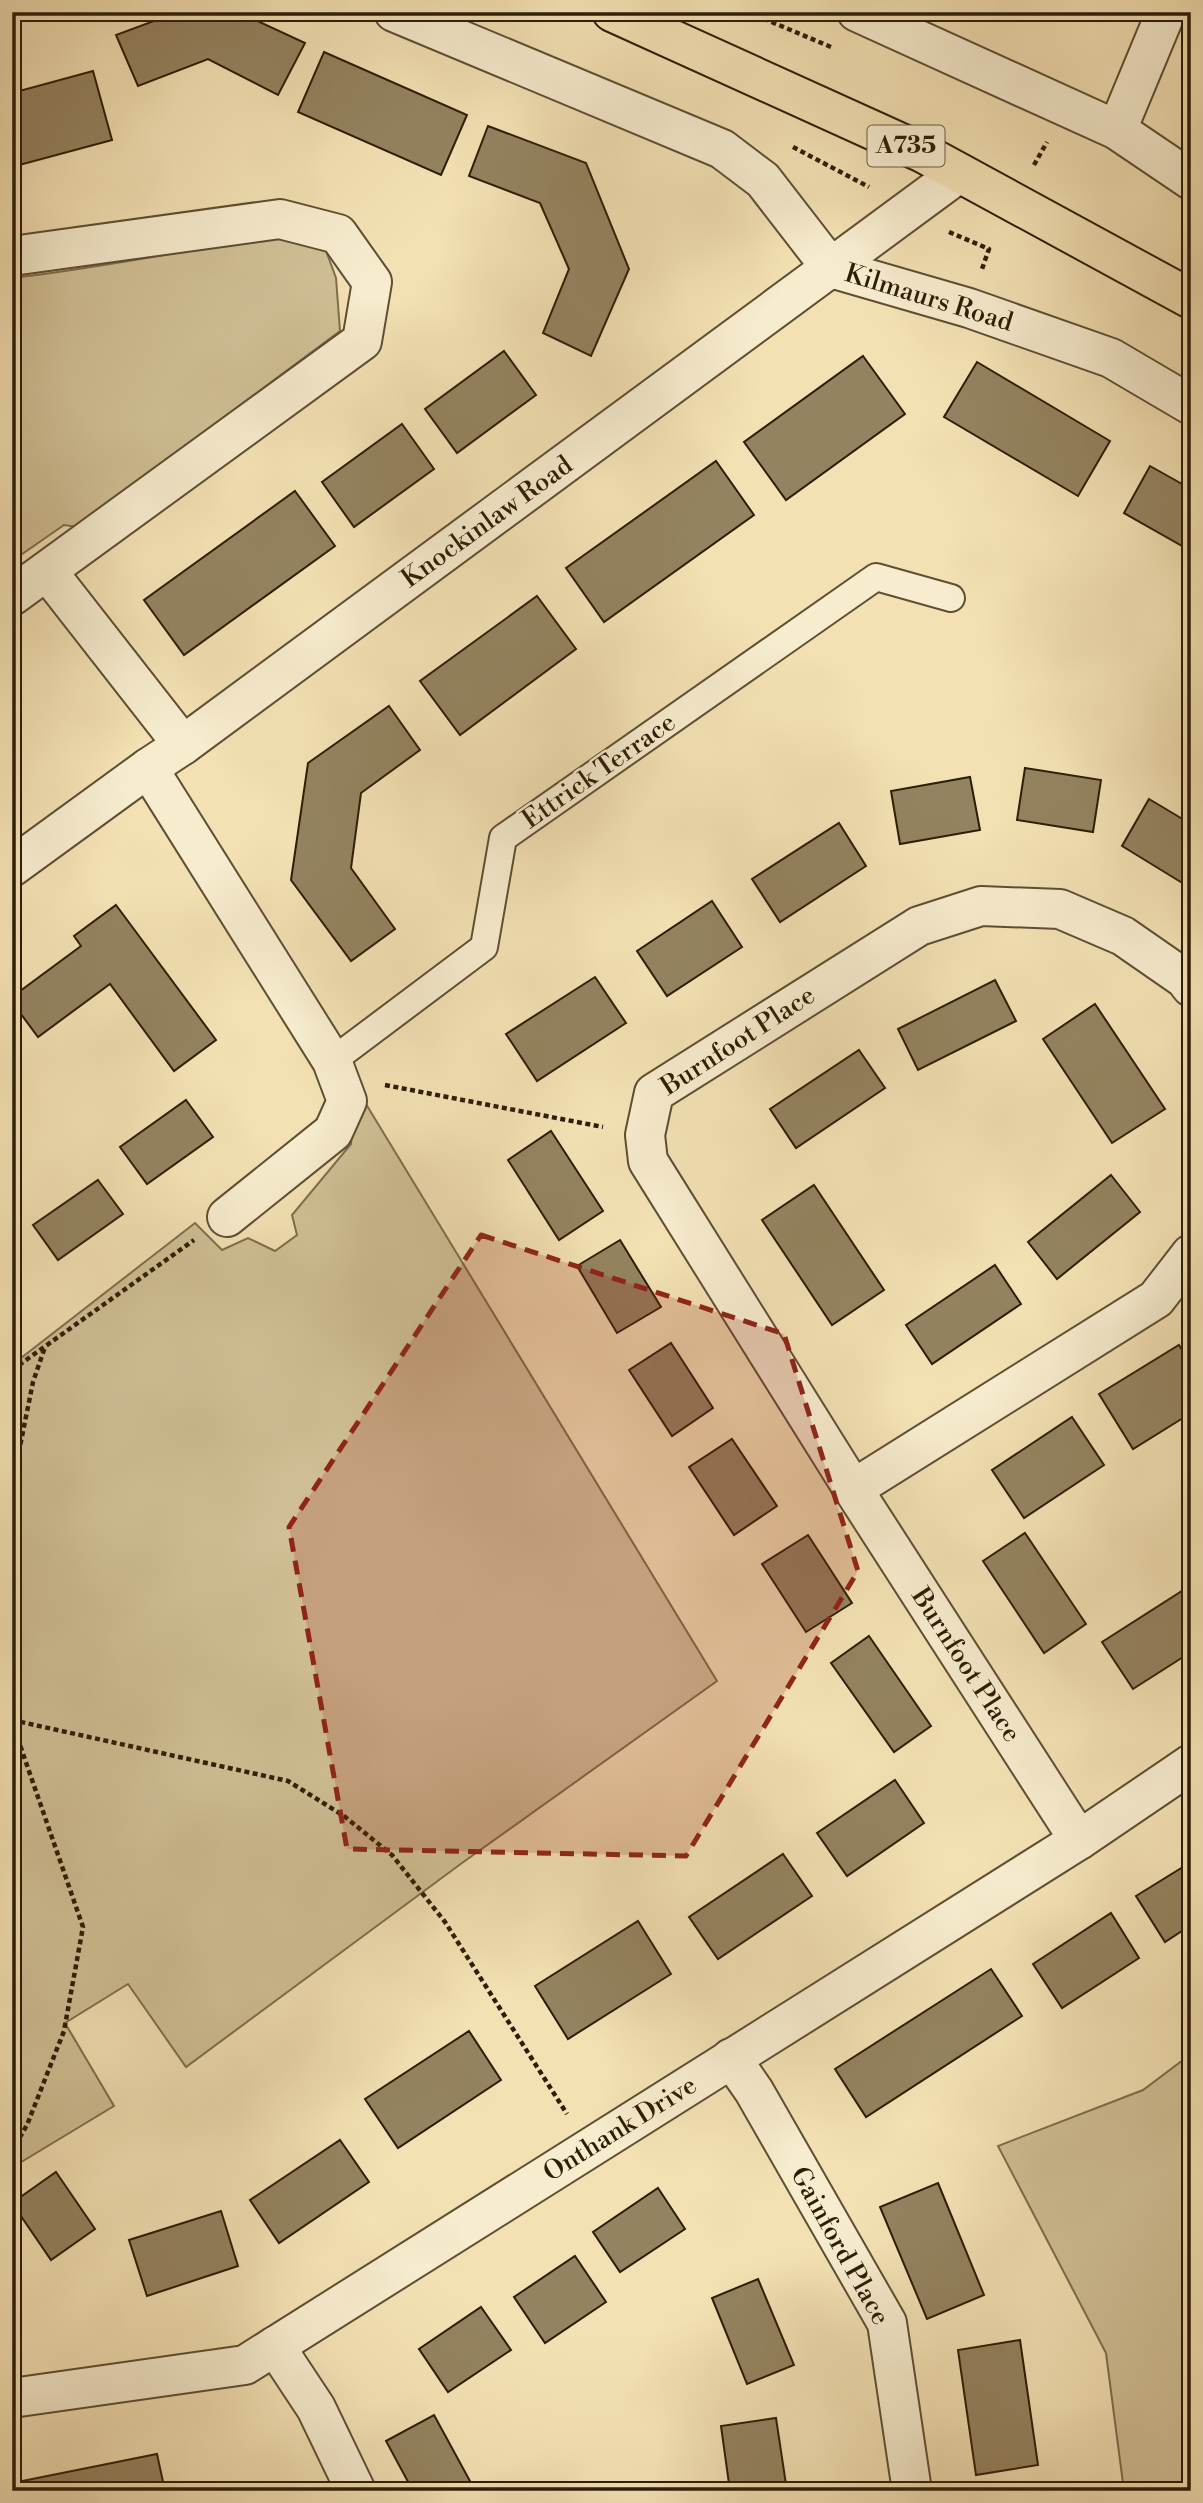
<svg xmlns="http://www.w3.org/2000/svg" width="1203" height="2503" viewBox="0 0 1203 2503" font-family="'Libre Bodoni',serif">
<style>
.green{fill:#d1c096;stroke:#7f6e4e;stroke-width:2}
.building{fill:#948360;stroke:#2d1d06;stroke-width:2}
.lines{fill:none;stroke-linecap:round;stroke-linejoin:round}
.service-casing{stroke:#5e4e32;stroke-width:30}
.minor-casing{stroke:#5e4e32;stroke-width:42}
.primary-casing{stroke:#2d1d06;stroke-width:42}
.path{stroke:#2d1d06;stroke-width:4.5;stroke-dasharray:5 3.5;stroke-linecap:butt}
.service{stroke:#f7ecce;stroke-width:26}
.minor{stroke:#f7ecce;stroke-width:38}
.primary{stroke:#f3e1b4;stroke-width:38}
.marked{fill:#8f2418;fill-opacity:0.2;stroke:#8f2418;stroke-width:5;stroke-dasharray:14 9;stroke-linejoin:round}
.labels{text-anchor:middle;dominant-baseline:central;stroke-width:5;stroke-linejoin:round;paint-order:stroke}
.shield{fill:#f7ecce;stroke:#6a5b42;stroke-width:2}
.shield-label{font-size:24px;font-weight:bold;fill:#2d1d06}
.street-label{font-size:26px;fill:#2d1d06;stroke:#f7ecce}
</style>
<rect width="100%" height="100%" fill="#f3e1b4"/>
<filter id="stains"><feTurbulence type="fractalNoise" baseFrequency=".00286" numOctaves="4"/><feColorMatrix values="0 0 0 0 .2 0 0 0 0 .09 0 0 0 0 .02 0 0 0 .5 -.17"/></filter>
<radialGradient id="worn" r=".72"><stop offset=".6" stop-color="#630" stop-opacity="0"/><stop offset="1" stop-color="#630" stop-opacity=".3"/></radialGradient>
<g class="green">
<path d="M 302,235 L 325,248 L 336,278 L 340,331 L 77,527 L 64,525 L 12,561 L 12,278 C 109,267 205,245 302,235 Z"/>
<polygon points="355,1086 717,1681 462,1863 186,2067 128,1984 65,2023 114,2106 18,2164 12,2155 12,1365 195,1223 222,1250 248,1238 275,1251 297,1235 292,1215 351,1144"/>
<polygon points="1191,2054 1191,2491 1124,2491 1106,2353 998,2146 1143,2090"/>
</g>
<g class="building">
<polygon points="178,12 238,12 305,43 278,95 208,59 138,86 116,35"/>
<polygon points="324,52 467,115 441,175 298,112"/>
<polygon points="93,71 112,140 12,167 12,93"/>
<polygon points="488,126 586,163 629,269 591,356 543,333 569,269 540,203 469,176"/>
<polygon points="504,351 536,395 457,453 425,409"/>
<polygon points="863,356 905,414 786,500 744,442"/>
<polygon points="977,362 1110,441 1078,496 944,417"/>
<polygon points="402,424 434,469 354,527 322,482"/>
<polygon points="716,461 754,515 604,622 566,568"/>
<polygon points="1150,466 1191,489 1191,551 1124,513"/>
<polygon points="295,491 335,546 184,655 144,600"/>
<polygon points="537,596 576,649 460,735 420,681"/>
<polygon points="389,706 420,750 361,793 351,868 395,929 351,961 291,880 308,763"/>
<polygon points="1025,768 1101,780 1093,832 1017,820"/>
<polygon points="970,777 980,830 900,844 891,791"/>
<polygon points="1149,799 1191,824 1191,873 1184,884 1122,846"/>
<polygon points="839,823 866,866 780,922 752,879"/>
<polygon points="712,901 742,947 667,996 637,951"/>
<polygon points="116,905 216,1040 174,1071 110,984 38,1037 12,1002 12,997 81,946 74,936"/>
<polygon points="595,977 626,1023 537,1081 506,1034"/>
<polygon points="995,980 1016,1021 918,1070 898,1029"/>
<polygon points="1095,1004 1165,1109 1112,1143 1043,1039"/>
<polygon points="859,1050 885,1088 796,1148 770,1109"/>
<polygon points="186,1100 213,1137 147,1184 120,1147"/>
<polygon points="551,1131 603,1211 559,1240 508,1160"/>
<polygon points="1111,1175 1140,1212 1057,1279 1028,1242"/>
<polygon points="98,1180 123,1214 58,1260 33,1225"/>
<polygon points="814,1185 884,1290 832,1325 762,1220"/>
<polygon points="620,1240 661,1307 617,1333 577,1266"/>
<polygon points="995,1265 1021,1304 932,1364 906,1325"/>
<polygon points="671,1343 713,1408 672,1436 629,1370"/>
<polygon points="1179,1345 1191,1365 1191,1413 1133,1449 1099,1394"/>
<polygon points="1072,1417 1104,1465 1024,1518 992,1470"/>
<polygon points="732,1439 777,1506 734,1535 689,1467"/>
<polygon points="1025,1533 1086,1624 1044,1653 983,1561"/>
<polygon points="808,1535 852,1603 806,1632 762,1564"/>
<polygon points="1182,1591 1191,1605 1191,1652 1133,1689 1102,1642"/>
<polygon points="869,1636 931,1726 894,1752 831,1663"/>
<polygon points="895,1780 924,1823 847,1876 817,1833"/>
<polygon points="783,1854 812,1896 718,1959 689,1917"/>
<polygon points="1191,1862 1191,1925 1165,1942 1136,1896"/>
<polygon points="1111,1913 1139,1958 1062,2008 1033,1964"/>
<polygon points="638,1921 671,1974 568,2039 535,1986"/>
<polygon points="991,1969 1022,2016 866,2117 835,2069"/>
<polygon points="469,2031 501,2080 398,2148 365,2099"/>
<polygon points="340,2140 369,2182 279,2243 250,2200"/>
<polygon points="56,2172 95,2229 51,2260 12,2203"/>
<polygon points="938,2183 984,2295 927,2319 880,2207"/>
<polygon points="658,2188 685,2229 620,2272 593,2232"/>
<polygon points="221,2211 238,2266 147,2296 129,2240"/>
<polygon points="575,2256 606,2302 545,2343 514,2297"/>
<polygon points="758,2279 794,2365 747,2384 712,2298"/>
<polygon points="481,2307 511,2350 448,2392 419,2349"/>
<polygon points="1020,2340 1038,2465 976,2475 958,2350"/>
<polygon points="434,2415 470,2481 452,2491 413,2491 386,2441"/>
<polygon points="776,2418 787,2491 730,2491 721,2426"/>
<polygon points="157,2454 165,2491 12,2491 12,2483"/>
</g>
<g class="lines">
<defs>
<polyline id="service" points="332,1061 484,947 503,838 876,577 951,598"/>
<g id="minor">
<polyline points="394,12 722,149 763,180 831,268 969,308 1111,358 1191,405"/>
<polyline points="857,12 1117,130 1191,180"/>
<polyline points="1117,130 1166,12"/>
<polyline points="12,256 280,219 338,234 372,282 362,341 12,596"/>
<polyline points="47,571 183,745"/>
<polyline points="148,768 332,1061 347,1101 333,1132 227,1217"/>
<polyline points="12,867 148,768 183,745 959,173"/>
<polyline points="853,1489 1156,1299 1191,1254"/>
<polyline points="1079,1840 853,1489 648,1161 645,1135 654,1093 919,926 981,906 1060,909 1123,936 1185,979 1191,987"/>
<polyline points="731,2058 754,2091 887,2323 912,2491"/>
<polyline points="275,2346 316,2408 356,2491"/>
<polyline points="12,2398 245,2365 1079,1840 1191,1764"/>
</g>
<polyline id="primary" points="612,12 923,153 1191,299"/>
</defs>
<use href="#service" class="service-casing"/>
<use href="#minor" class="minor-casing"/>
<use href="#primary" class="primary-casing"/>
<g class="path">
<polyline points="748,12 831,47"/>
<polyline points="12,19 34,12"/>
<polyline points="793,147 869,187"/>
<polyline points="1034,165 1047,142"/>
<polyline points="949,232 989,249 982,269"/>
<polyline points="385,1085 603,1127"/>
<polyline points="12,1370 194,1240"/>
<polyline points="12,1486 33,1382 45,1347"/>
<polyline points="12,1720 288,1781 344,1816 392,1855 445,1922 567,2114"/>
<polyline points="12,1722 83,1927 64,2031 27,2125 12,2151"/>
</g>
<use href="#service" class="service"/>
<use href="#minor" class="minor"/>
<use href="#primary" class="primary"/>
</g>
<path class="marked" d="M 481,1235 L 784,1334 L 858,1571 L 686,1856 L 347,1849 L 289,1527 Z"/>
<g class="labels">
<rect class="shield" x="867.5" y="125.5" width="77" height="41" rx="5"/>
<g class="shield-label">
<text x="906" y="146">A735</text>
</g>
<g class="street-label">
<text transform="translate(929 298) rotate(17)">Kilmaurs Road</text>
<text transform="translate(487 522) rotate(-36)">Knockinlaw Road</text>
<text transform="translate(599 771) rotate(-35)">Ettrick Terrace</text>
<text transform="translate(738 1041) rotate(-33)">Burnfoot Place</text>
<text transform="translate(966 1665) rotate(57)">Burnfoot Place</text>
<text transform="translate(620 2129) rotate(-32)">Onthank Drive</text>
<text transform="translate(840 2246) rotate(61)">Gainford Place</text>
</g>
</g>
<rect width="1203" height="2503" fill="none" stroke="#f3e1b4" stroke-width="42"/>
<rect x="14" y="14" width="1175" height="2475" fill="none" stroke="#2d1d06" stroke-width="3.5"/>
<rect x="21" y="21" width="1161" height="2461" fill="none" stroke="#2d1d06" stroke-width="2"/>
<rect width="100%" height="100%" filter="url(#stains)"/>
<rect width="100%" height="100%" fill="url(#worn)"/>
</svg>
